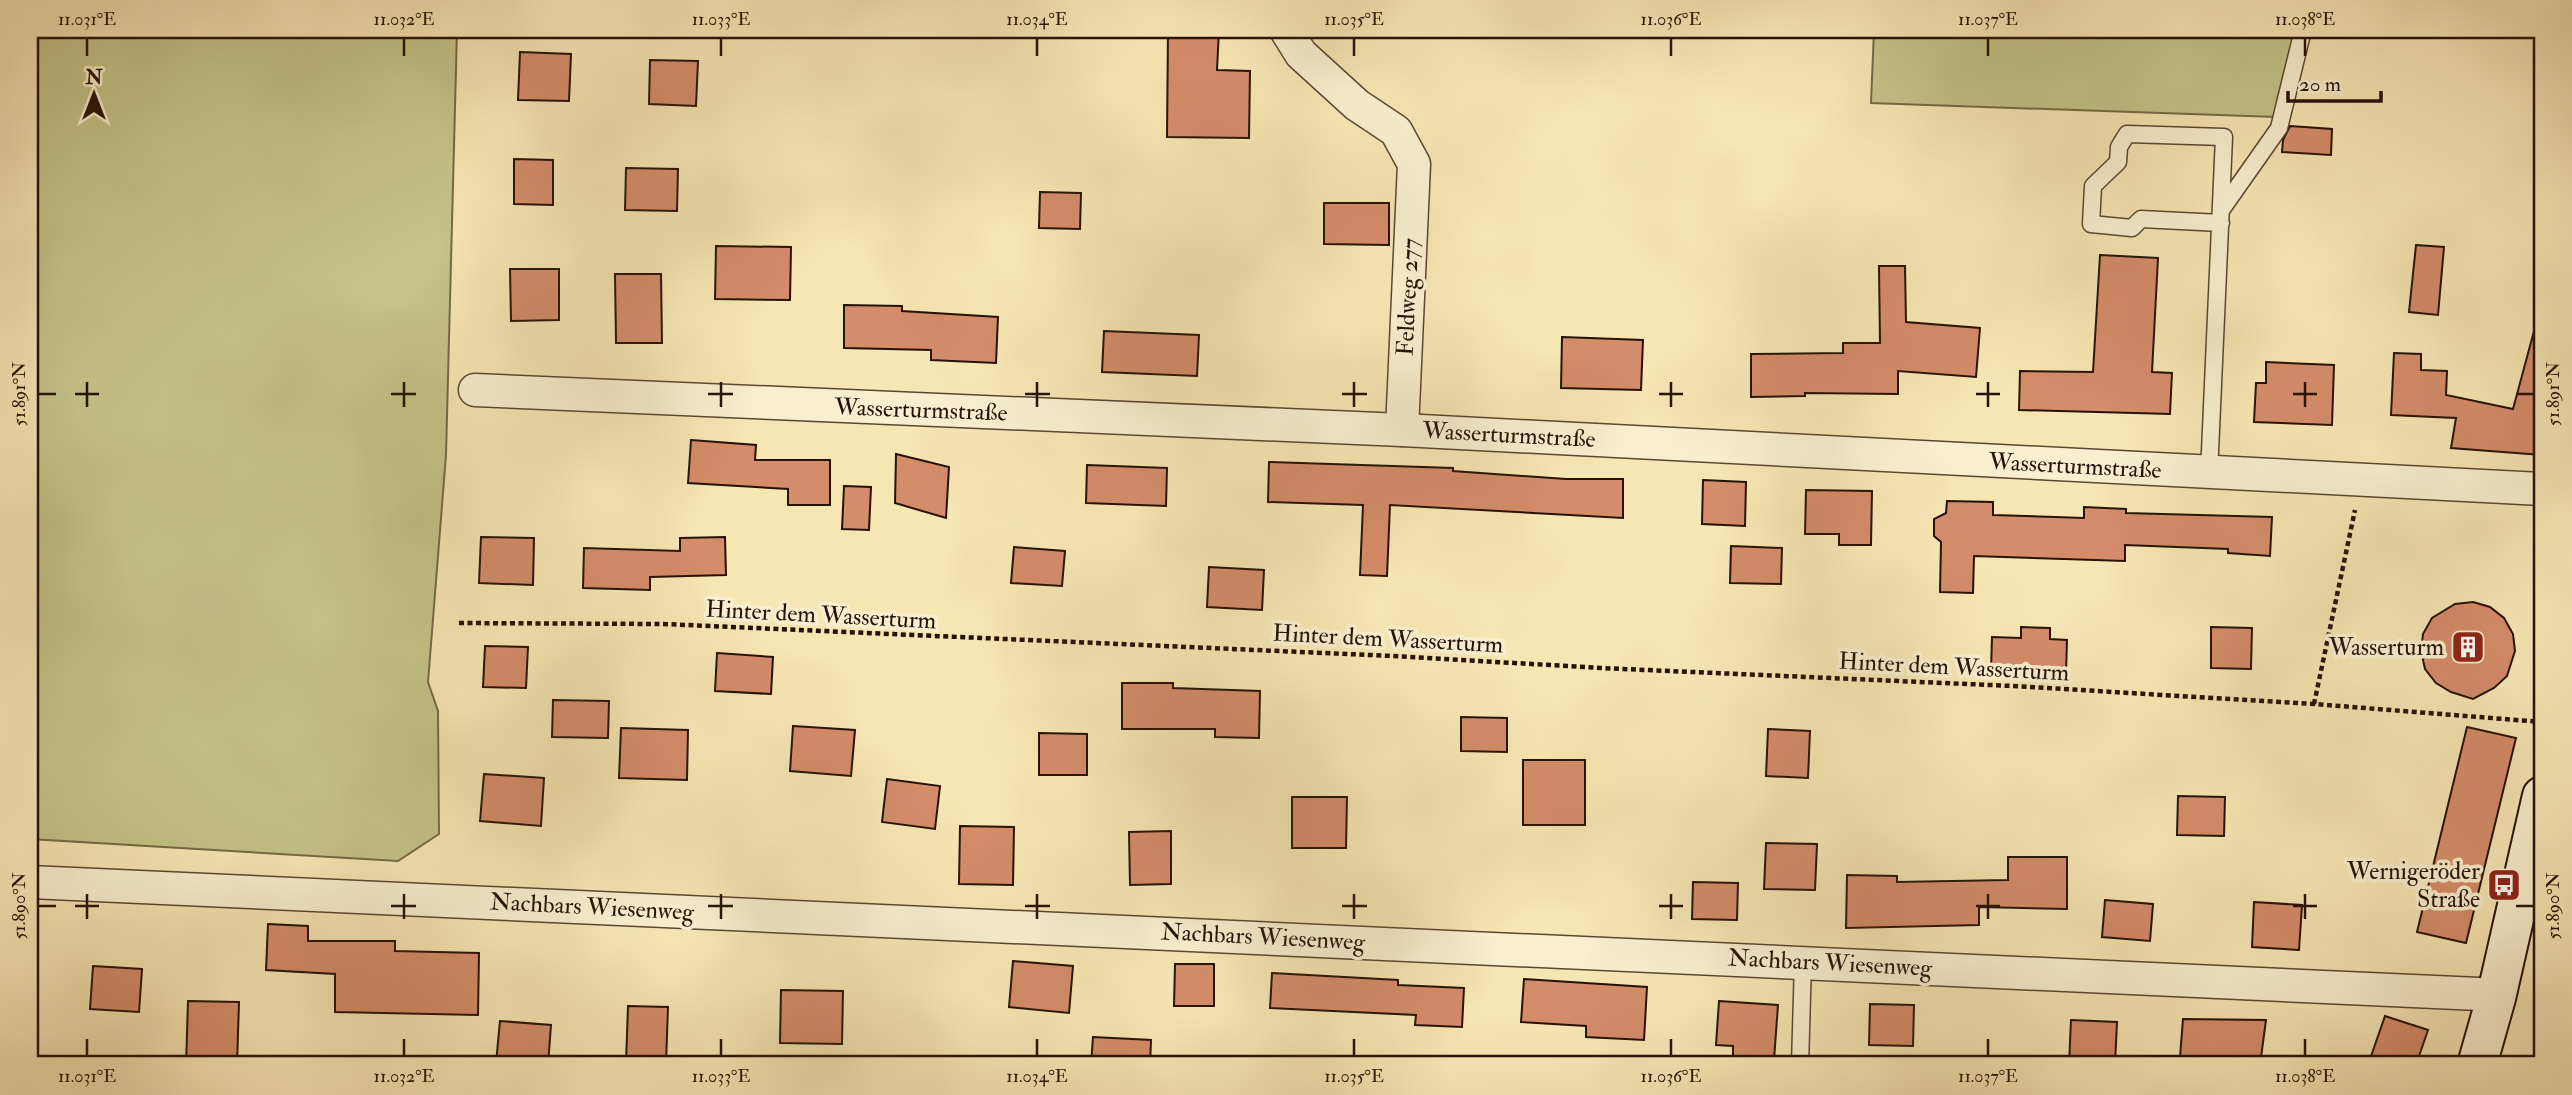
<svg xmlns="http://www.w3.org/2000/svg" width="2572" height="1095" viewBox="0 0 2572 1095" font-family="'IM FELL Double Pica',serif">
<style>
.green{fill:#c4c388;stroke:#756a48;stroke-width:2}
.building{fill:#d48c6a;stroke:#261208;stroke-width:2}
.lines{fill:none;stroke-linecap:round;stroke-linejoin:round}
.lane-casing{stroke:#5a4733;stroke-width:19}
.street-casing{stroke:#5a4733;stroke-width:35}
.secondary-casing{stroke:#261208;stroke-width:42}
.path{stroke:#261208;stroke-width:4.5;stroke-dasharray:5 3.5;stroke-linecap:butt}
.lane{stroke:#f9efce;stroke-width:16}
.street{stroke:#f9efce;stroke-width:32}
.secondary{stroke:#f9efce;stroke-width:38}
.ticks{fill:none;stroke:#261208;stroke-width:2.5}
.labels{text-anchor:middle;dominant-baseline:central;stroke-width:7;stroke-linejoin:round;paint-order:stroke}
.street-label{font-size:24px;fill:#261208;stroke:#f9efce}
.poi-label{font-size:24px;fill:#261208;stroke:#f9efce;text-anchor:end}
.neatline{fill:none;stroke:#261208;stroke-width:2.5}
.ticks-label{font-size:18px;text-anchor:middle;fill:#261208}
</style>
<rect width="100%" height="100%" fill="#f6e6b4"/>
<filter id="stains"><feTurbulence type="fractalNoise" baseFrequency=".00286" numOctaves="4"/><feColorMatrix values="0 0 0 0 .2 0 0 0 0 .09 0 0 0 0 .02 0 0 0 .5 -.17"/></filter>
<radialGradient id="worn" r=".72"><stop offset=".6" stop-color="#630" stop-opacity="0"/><stop offset="1" stop-color="#630" stop-opacity=".3"/></radialGradient>
<g class="green">
<polygon points="30,30 457,30 446,455 428,682 438,711 439,834 398,861 30,839"/>
<polygon points="1874,30 2296,30 2276,117 1871,103"/>
</g>
<g class="building">
<polygon points="1168,30 1219,30 1217,70 1250,71 1249,138 1167,137"/>
<polygon points="520,52 571,54 569,101 518,100"/>
<polygon points="650,60 698,61 696,106 649,104"/>
<polygon points="2290,126 2332,129 2331,155 2282,152 2283,140"/>
<polygon points="514,159 553,160 553,205 514,204"/>
<polygon points="626,168 678,169 677,211 625,210"/>
<polygon points="1040,192 1081,193 1080,229 1039,228"/>
<polygon points="1324,203 1389,203 1389,245 1324,244"/>
<polygon points="2416,245 2444,247 2438,315 2409,312"/>
<polygon points="716,246 791,247 790,300 715,299"/>
<polygon points="2100,255 2158,258 2152,372 2172,373 2170,414 2019,410 2020,371 2093,372"/>
<polygon points="1879,266 1905,266 1906,322 1980,328 1976,377 1898,371 1898,394 1805,393 1805,396 1751,397 1751,354 1843,353 1843,343 1880,343"/>
<polygon points="510,269 559,269 559,320 511,321"/>
<polygon points="615,274 661,274 662,343 616,343"/>
<polygon points="844,305 902,306 902,311 998,317 996,363 931,360 931,350 844,348"/>
<polygon points="1104,331 1199,335 1197,376 1102,372"/>
<polygon points="2534,331 2542,332 2542,455 2451,448 2456,418 2391,415 2394,353 2421,354 2421,370 2447,371 2446,395 2513,409"/>
<polygon points="1562,337 1643,340 1641,390 1561,388"/>
<polygon points="2266,362 2334,365 2332,425 2254,422 2256,383 2266,383"/>
<polygon points="691,440 756,445 755,460 830,460 830,505 788,505 788,489 688,483"/>
<polygon points="896,454 949,467 946,518 895,503"/>
<polygon points="1269,462 1453,468 1453,471 1566,479 1623,479 1623,518 1390,505 1387,576 1360,575 1363,505 1268,502"/>
<polygon points="1087,465 1167,468 1166,506 1086,503"/>
<polygon points="1703,480 1746,482 1745,526 1702,524"/>
<polygon points="844,486 871,487 869,530 842,529"/>
<polygon points="1806,490 1872,491 1871,545 1839,545 1839,534 1805,534"/>
<polygon points="1947,501 1993,502 1993,515 2084,518 2084,507 2126,509 2126,513 2272,517 2270,556 2228,553 2228,549 2125,545 2125,561 1974,556 1973,593 1940,592 1941,542 1934,536 1934,519 1946,513"/>
<polygon points="481,537 534,538 533,585 479,583"/>
<polygon points="725,537 726,575 650,577 650,590 583,588 584,548 680,551 680,538"/>
<polygon points="1731,546 1782,548 1781,584 1730,583"/>
<polygon points="1014,547 1065,551 1062,586 1011,583"/>
<polygon points="1209,567 1264,570 1262,610 1207,607"/>
<polygon points="2473,602 2490,607 2504,618 2513,634 2515,651 2507,676 2494,688 2473,699 2451,692 2436,683 2425,669 2421,651 2423,634 2432,618 2455,604"/>
<polygon points="2021,627 2050,628 2050,639 2067,640 2066,673 1991,670 1992,637 2021,638"/>
<polygon points="2211,627 2252,628 2251,669 2211,668"/>
<polygon points="485,646 528,647 526,688 483,687"/>
<polygon points="717,653 773,657 771,694 715,691"/>
<polygon points="1122,683 1173,683 1173,688 1260,691 1259,738 1215,737 1215,729 1122,729"/>
<polygon points="553,700 609,701 608,738 552,737"/>
<polygon points="1461,717 1507,718 1507,752 1461,751"/>
<polygon points="793,726 855,730 851,776 790,771"/>
<polygon points="2467,727 2516,738 2466,943 2417,932"/>
<polygon points="621,728 688,730 687,780 619,778"/>
<polygon points="1768,729 1810,731 1808,778 1766,776"/>
<polygon points="1039,733 1087,734 1087,775 1039,775"/>
<rect x="1523" y="760" width="62" height="65"/>
<polygon points="484,774 544,778 541,826 480,821"/>
<polygon points="887,779 940,786 935,829 882,822"/>
<polygon points="2178,796 2225,797 2224,836 2177,835"/>
<polygon points="1292,797 1347,797 1346,848 1292,848"/>
<polygon points="960,826 1014,827 1013,885 959,884"/>
<polygon points="1171,831 1171,884 1130,885 1129,832"/>
<polygon points="1766,843 1817,844 1815,890 1764,889"/>
<polygon points="2008,857 2067,857 2067,909 1979,907 1979,925 1846,928 1847,875 1897,876 1897,882 2008,880"/>
<polygon points="1693,882 1738,883 1737,920 1692,919"/>
<polygon points="2105,900 2153,904 2150,941 2102,937"/>
<polygon points="2254,902 2302,905 2299,950 2252,947"/>
<polygon points="268,924 308,926 308,941 395,941 395,951 479,953 478,1015 335,1012 335,974 266,970"/>
<polygon points="1013,961 1073,966 1069,1013 1009,1007"/>
<polygon points="1175,964 1214,964 1214,1006 1174,1006"/>
<polygon points="93,966 142,969 139,1012 90,1009"/>
<polygon points="1272,973 1398,980 1398,985 1464,988 1462,1027 1415,1025 1416,1015 1270,1008"/>
<polygon points="1524,979 1647,987 1644,1040 1586,1037 1586,1026 1521,1022"/>
<polygon points="781,990 843,991 842,1044 780,1043"/>
<polygon points="188,1001 239,1002 237,1065 186,1065"/>
<polygon points="1719,1001 1778,1005 1774,1060 1733,1057 1733,1046 1716,1045"/>
<polygon points="1870,1004 1914,1005 1913,1046 1869,1045"/>
<polygon points="628,1006 668,1007 666,1064 626,1063"/>
<polygon points="2385,1016 2428,1030 2416,1065 2368,1065"/>
<polygon points="2183,1019 2266,1020 2260,1065 2203,1065 2204,1059 2180,1057"/>
<polygon points="2071,1020 2117,1022 2115,1065 2069,1065"/>
<polygon points="500,1021 551,1025 548,1065 496,1063"/>
<polygon points="1093,1037 1151,1040 1150,1065 1091,1065"/>
</g>
<g class="lines">
<defs>
<g id="lane">
<polyline points="2222,209 2279,128 2303,30"/>
<polyline points="2209,474 2224,137 2127,134 2119,147 2118,162 2093,186 2091,224 2132,228 2141,219 2221,223"/>
<polyline points="1800,1065 1803,961"/>
</g>
<g id="street">
<polyline points="1286,30 1301,54 1357,105 1396,131 1414,164 1402,430"/>
<polyline points="475,390 1402,430 2542,489"/>
<polyline points="30,882 2479,994 2496,998"/>
</g>
<polyline id="secondary" points="2477,1065 2496,998 2542,796"/>
</defs>
<use href="#lane" class="lane-casing"/>
<use href="#street" class="street-casing"/>
<use href="#secondary" class="secondary-casing"/>
<g class="path">
<polyline points="459,623 663,624 1393,656 1601,668 2013,686 2314,704 2542,722"/>
<polyline points="2314,704 2355,510"/>
</g>
<use href="#lane" class="lane"/>
<use href="#street" class="street"/>
<use href="#secondary" class="secondary"/>
</g>
<path class="ticks" d="M 87,38 L 87,56M 404,38 L 404,56M 721,38 L 721,56M 1037,38 L 1037,56M 1354,38 L 1354,56M 1671,38 L 1671,56M 1988,38 L 1988,56M 2305,38 L 2305,56M 87,382 L 87,407M 404,382 L 404,407M 721,382 L 721,407M 1037,382 L 1037,407M 1354,382 L 1354,407M 1671,382 L 1671,407M 1988,382 L 1988,407M 2305,382 L 2305,407M 38,394 L 56,394M 75,394 L 99,394M 391,394 L 416,394M 708,394 L 733,394M 1025,394 L 1050,394M 1342,394 L 1367,394M 1659,394 L 1683,394M 1976,394 L 2000,394M 2293,394 L 2317,394M 2516,394 L 2534,394M 87,894 L 87,919M 404,894 L 404,919M 721,894 L 721,919M 1037,894 L 1037,919M 1354,894 L 1354,919M 1671,894 L 1671,919M 1988,894 L 1988,919M 2305,894 L 2305,919M 38,906 L 56,906M 75,906 L 99,906M 391,906 L 416,906M 708,906 L 733,906M 1025,906 L 1050,906M 1342,906 L 1367,906M 1659,906 L 1683,906M 1976,906 L 2000,906M 2293,906 L 2317,906M 2516,906 L 2534,906M 87,1039 L 87,1056M 404,1039 L 404,1056M 721,1039 L 721,1056M 1037,1039 L 1037,1056M 1354,1039 L 1354,1056M 1671,1039 L 1671,1056M 1988,1039 L 1988,1056M 2305,1039 L 2305,1056"/>
<defs>
<symbol id="building-square" viewBox="-11 -11 22 22"><rect x="-9" y="-9" width="18" height="18" rx="4" fill="#8f2418" stroke="#f9efce"/><path d="M-4-6H4V6H1V3H-1V6H-4ZM-2.5-4.3h1.7v1.8h-1.7ZM.8-4.3h1.7v1.8H.8ZM-2.5-1h1.7V.8h-1.7ZM.8-1h1.7V.8H.8Z" fill="#fff"/></symbol>
<symbol id="bus-square" viewBox="-11 -11 22 22"><rect x="-9" y="-9" width="18" height="18" rx="4" fill="#8f2418" stroke="#f9efce"/><path d="M-5-6H5V4H4V6H2V4H-2V6H-4V4H-5ZM-3.5-4V0h7V-4ZM-3.5 1.2v1.5H-2V1.2ZM2 1.2v1.5H3.5V1.2Z" fill="#fff"/></symbol>
</defs>
<g fill-rule="evenodd">
<use href="#building-square" x="2449" y="628" width="38" height="38"/>
<use href="#bus-square" x="2485" y="866" width="38" height="38"/>
</g>
<g class="labels">
<g class="street-label">
<text transform="translate(1408 297) rotate(-87)">Feldweg 277</text>
<text transform="translate(921 410) rotate(2)">Wasserturmstraße</text>
<text transform="translate(1509 435) rotate(3)">Wasserturmstraße</text>
<text transform="translate(2075 466) rotate(3)">Wasserturmstraße</text>
<text transform="translate(821 615) rotate(3)">Hinter dem Wasserturm</text>
<text transform="translate(1388 639) rotate(3)">Hinter dem Wasserturm</text>
<text transform="translate(1954 667) rotate(3)">Hinter dem Wasserturm</text>
<text transform="translate(592 907) rotate(3)">Nachbars Wiesenweg</text>
<text transform="translate(1263 937) rotate(3)">Nachbars Wiesenweg</text>
<text transform="translate(1830 963) rotate(3)">Nachbars Wiesenweg</text>
</g>
<g class="poi-label">
<text x="2444" y="647">Wasserturm</text>
<text x="2480" y="871">Wernigeröder<tspan x="2480" dy="28">Straße</tspan></text>
</g>
</g>
<rect width="2572" height="1095" fill="none" stroke="#f6e6b4" stroke-width="77"/>
<g transform="translate(94 94)" stroke="#f9efce" stroke-width="5" paint-order="stroke">
<path d="M0-5L12 26L0 18L-12 26Z" fill="#261208"/>
<text y="-10" font-size="19" font-weight="bold" text-anchor="middle" fill="#261208">N</text>
</g>
<path d="M2288 91v10h93v-10" fill="none" stroke="#261208" stroke-width="3.5"/>
<text x="2299" y="91" font-size="21" fill="#261208" stroke="#f9efce" stroke-width="5" paint-order="stroke">20 m</text>
<rect x="38" y="38" width="2496" height="1018" class="neatline"/>
<g class="ticks-label">
<text x="87" y="25">11.031°E</text>
<text x="404" y="25">11.032°E</text>
<text x="721" y="25">11.033°E</text>
<text x="1037" y="25">11.034°E</text>
<text x="1354" y="25">11.035°E</text>
<text x="1671" y="25">11.036°E</text>
<text x="1988" y="25">11.037°E</text>
<text x="2305" y="25">11.038°E</text>
<text transform="translate(19 394) rotate(-90)" y="6">51.891°N</text>
<text transform="translate(2553 394) rotate(-90)" y="6">51.891°N</text>
<text transform="translate(19 906) rotate(-90)" y="6">51.890°N</text>
<text transform="translate(2553 906) rotate(-90)" y="6">51.890°N</text>
<text x="87" y="1082">11.031°E</text>
<text x="404" y="1082">11.032°E</text>
<text x="721" y="1082">11.033°E</text>
<text x="1037" y="1082">11.034°E</text>
<text x="1354" y="1082">11.035°E</text>
<text x="1671" y="1082">11.036°E</text>
<text x="1988" y="1082">11.037°E</text>
<text x="2305" y="1082">11.038°E</text>
</g>
<rect width="100%" height="100%" filter="url(#stains)"/>
<rect width="100%" height="100%" fill="url(#worn)"/>
</svg>
